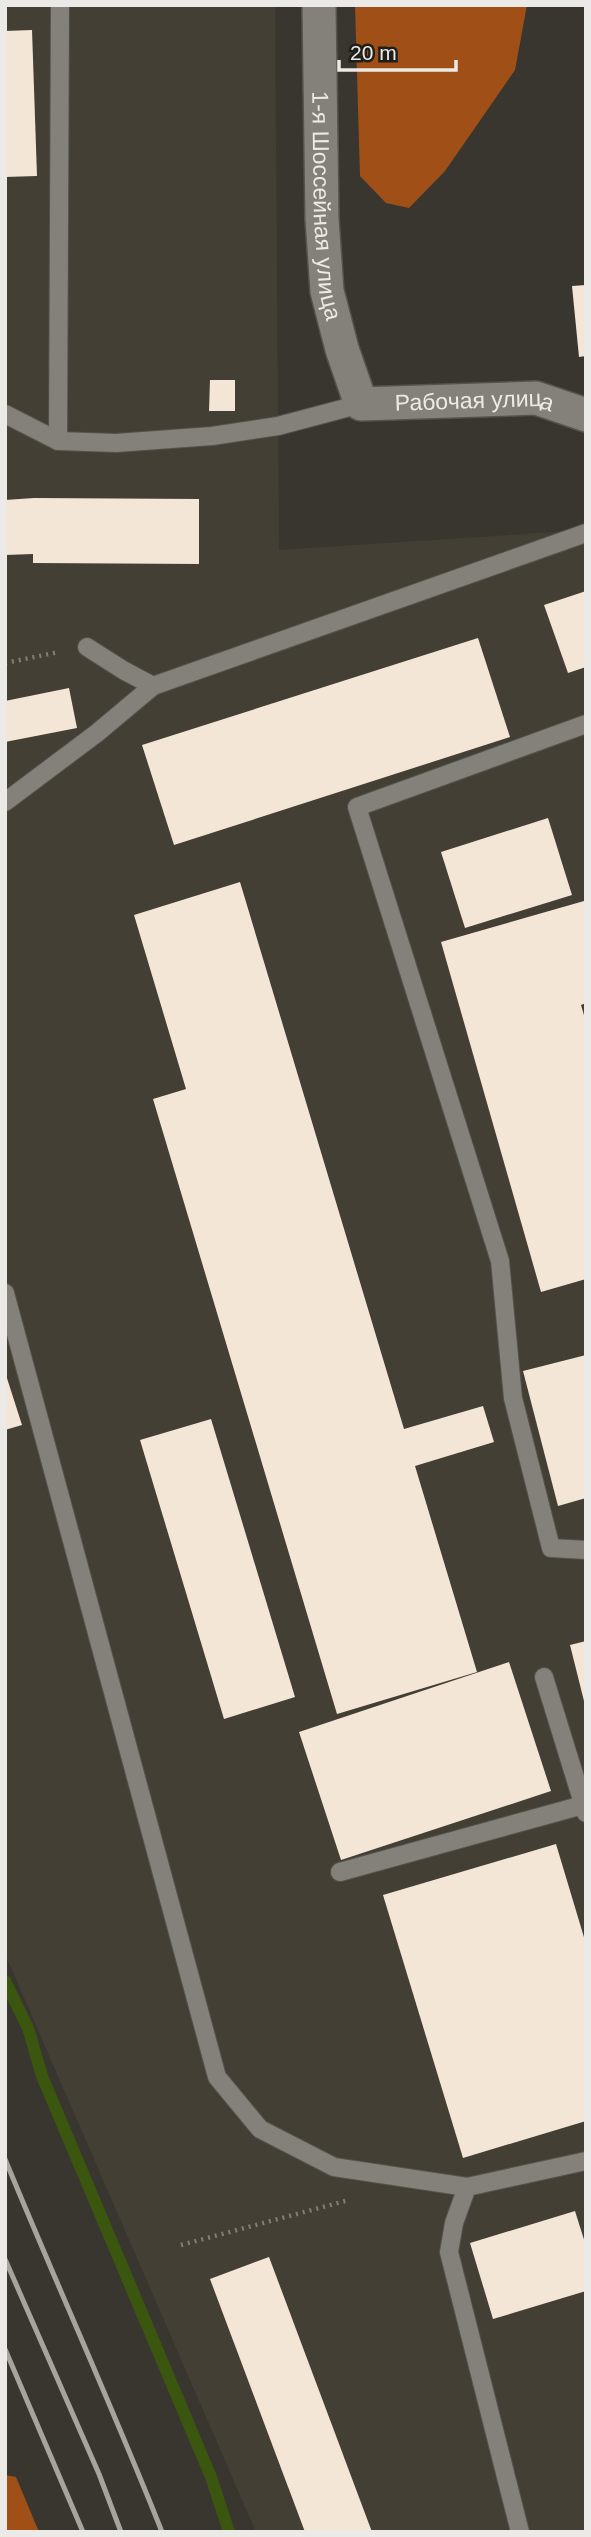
<svg xmlns="http://www.w3.org/2000/svg" width="591" height="2537" viewBox="0 0 591 2537" font-family="Arial,sans-serif">
<style>
.built{fill:#433f34}
.forest{fill:#a05016}
.lines{fill:none;stroke-linecap:round;stroke-linejoin:round}
.stream{stroke:#3b560e;stroke-width:12}
.building{fill:#f4e6d7}
.service-casing{stroke:#55534e;stroke-width:20}
.minor-casing{stroke:#55534e;stroke-width:36}
.path{stroke:#807e79;stroke-width:4.5;stroke-dasharray:2 5;stroke-linecap:butt}
.service{stroke:#84817a;stroke-width:18}
.minor{stroke:#84817a;stroke-width:33}
.rail{stroke:#a6a49f;stroke-width:5}
.labels{text-anchor:middle;dominant-baseline:central;stroke-width:7;stroke-linejoin:round;paint-order:stroke}
.street-label{font-size:23px;fill:#ebeae6;stroke:#1f1e1b}
</style>
<rect width="100%" height="100%" fill="#393630"/>
<polygon class="built" points="5,5 275,5 279,550 586,530 586,2532 256,2532 5,1954"/>
<g class="forest">
<polygon points="355,5 527,5 515,70 445,171 409,208 386,203 360,176"/>
<polygon points="5,2475 16,2477 39,2532 5,2532"/>
</g>
<g class="lines">
<polyline class="stream" points="5,1981 28,2028 42,2076 211,2477 229,2532"/>
</g>
<g class="building">
<polygon points="32,30 37,176 5,177 5,31"/>
<polygon points="586,285 586,356 579,357 572,286"/>
<polygon points="210,380 235,380 235,411 209,411"/>
<polygon points="34,498 199,499 199,564 33,563 33,554 5,555 5,500"/>
<polygon points="586,591 586,667 568,673 544,605"/>
<polygon points="478,638 510,737 174,845 142,745"/>
<polygon points="69,688 77,728 5,742 5,701"/>
<polygon points="548,818 572,895 465,928 441,852"/>
<polygon points="240,882 404,1429 483,1406 494,1442 415,1466 477,1672 337,1714 153,1099 186,1089 134,915"/>
<polygon points="584,901 586,908 586,1003 581,1005 586,1022 586,1279 541,1292 441,942"/>
<polygon points="586,1355 586,1498 558,1506 523,1371"/>
<polygon points="5,1372 22,1425 5,1430"/>
<polygon points="211,1419 295,1697 224,1719 140,1440"/>
<polygon points="586,1641 586,1705 585,1705 570,1645"/>
<polygon points="509,1662 551,1791 341,1860 299,1732"/>
<polygon points="556,1844 586,1944 586,2121 463,2158 383,1895"/>
<polygon points="575,2211 586,2246 586,2291 493,2319 470,2243"/>
<polygon points="269,2257 372,2532 305,2532 210,2279"/>
</g>
<g class="lines">
<defs>
<g id="service">
<polyline points="5,414 58,441 116,443 212,436 278,426 361,404"/>
<polyline points="58,441 60,5"/>
<polyline points="87,647 123,670 153,686"/>
<polyline points="586,724 357,807 500,1261 513,1398 551,1548 586,1550"/>
<polyline points="5,802 97,733 153,686 586,533"/>
<polyline points="5,1293 217,2077 260,2129 334,2167 467,2187"/>
<polyline points="544,1677 586,1813"/>
<polyline points="340,1872 583,1805"/>
<polyline points="520,2532 449,2252 454,2223 467,2187 586,2161"/>
</g>
<g id="minor">
<path id="s1" d="M 319,5 L 322,219 L 327,291 L 342,349 L 361,404 L 536,398 L 586,415"/>
</g>
</defs>
<use href="#service" class="service-casing"/>
<use href="#minor" class="minor-casing"/>
<g class="path">
<polyline points="5,663 59,652"/>
<polyline points="181,2245 349,2200"/>
</g>
<use href="#service" class="service"/>
<use href="#minor" class="minor"/>
<g class="rail">
<path d="M 5,2159 C 56,2283 112,2406 162,2532"/>
<polyline points="5,2259 99,2474 121,2532"/>
<polyline points="5,2349 83,2532"/>
</g>
</g>
<g class="labels">
<g class="street-label">
<text stroke="none"><textPath href="#s1" startOffset="201">1-я Шоссейная улица</textPath></text>
<text stroke="none"><textPath href="#s1" startOffset="518">Рабочая улица</textPath></text>
</g>
</g>
<rect width="591" height="2537" fill="none" stroke="#ebeae6" stroke-width="14"/>
<path d="M339 60v10h117v-10" fill="none" stroke="#ebeae6" stroke-width="3.5"/>
<text x="350" y="60" font-size="21" fill="#ebeae6" stroke="#1f1e1b" stroke-width="5" paint-order="stroke">20 m</text>
</svg>
